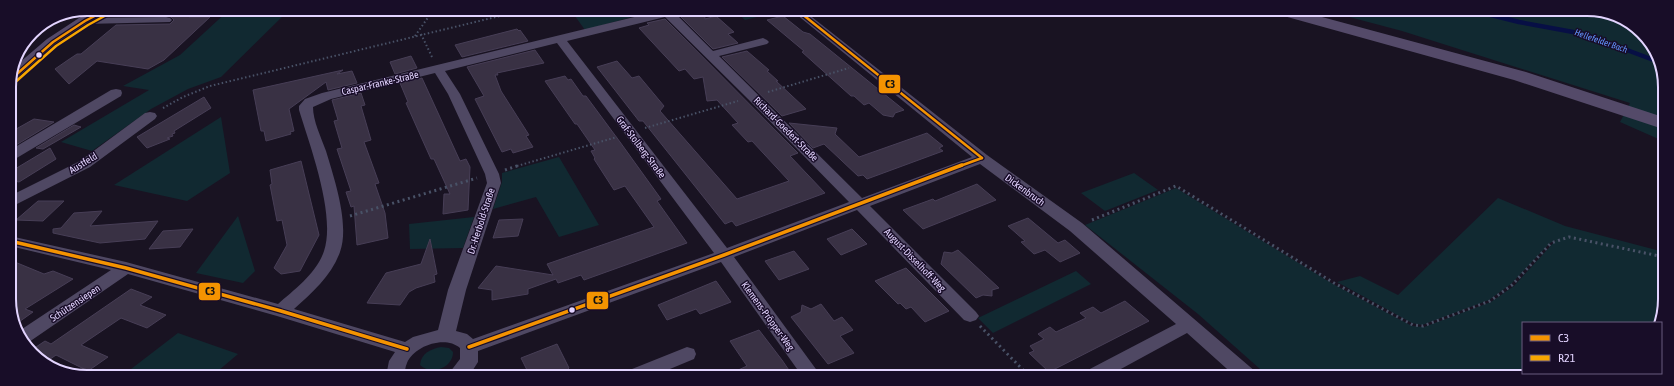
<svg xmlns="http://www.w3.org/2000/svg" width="1674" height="386" viewBox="0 0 1674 386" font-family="'Asap Condensed',sans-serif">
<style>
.green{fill:#112931}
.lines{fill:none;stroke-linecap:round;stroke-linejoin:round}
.stream{stroke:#070f45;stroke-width:4.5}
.building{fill:#393144;stroke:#473e56}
.path-far1{stroke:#495267;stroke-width:2;stroke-dasharray:1.5 2.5;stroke-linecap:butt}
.path{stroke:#495267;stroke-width:3;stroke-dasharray:2 3.5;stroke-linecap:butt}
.street{fill:#4f4863;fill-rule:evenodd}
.secondary{fill:#544a69;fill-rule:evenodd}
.bus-1-far1-casing{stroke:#180d28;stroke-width:5}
.bus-1-casing{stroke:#180d28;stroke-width:6}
.bus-2-casing{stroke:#180d28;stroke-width:5}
.bus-1-far1{stroke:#f49301;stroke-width:2.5}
.bus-1{stroke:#f49301;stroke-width:3.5}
.bus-2{stroke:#f7a600;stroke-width:2.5}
.bus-dot{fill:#e3d4ff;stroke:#180d28;stroke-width:1.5}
.labels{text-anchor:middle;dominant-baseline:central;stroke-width:3;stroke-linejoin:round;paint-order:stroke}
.far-water-label{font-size:9px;font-style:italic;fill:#6294ff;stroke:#180d28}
.street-label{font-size:10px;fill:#e3d4ff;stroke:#180d28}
.rim{fill:none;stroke:#e3d4ff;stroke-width:2}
.line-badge{stroke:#180d28;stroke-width:1.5}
.pale-badge-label{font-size:11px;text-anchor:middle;font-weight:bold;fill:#111}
</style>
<rect width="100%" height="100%" fill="#191322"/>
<g class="green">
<polygon points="230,9 290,9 221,77 188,89 151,109 92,151 61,142 149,90 123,86 180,55"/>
<polygon points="570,9 625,10 632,17 585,30"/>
<polygon points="734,10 785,10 745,20"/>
<polygon points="1323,10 1602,10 1642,32 1663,71 1663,141 1620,122 1630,103 1402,31"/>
<polygon points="221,117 230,173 187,201 114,185"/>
<polygon points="559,157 599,225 559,237 536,197 493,209 502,182 502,173"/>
<polygon points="1134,173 1158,190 1105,211 1081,193"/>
<polygon points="1176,188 1333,284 1412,326 1424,327 1491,302 1514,286 1556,240 1550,243 1511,284 1489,300 1422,325 1412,323 1337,282 1360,276 1398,295 1498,198 1565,226 1664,252 1664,314 1658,323 1523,323 1523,373 1601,373 1592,377 1269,377 1198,314 1085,225"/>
<polygon points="238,216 255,271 243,283 196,273"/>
<polygon points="474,217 463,248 410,249 409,224"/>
<polygon points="1076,271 1091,284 993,333 978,318"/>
<polygon points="178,333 238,354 212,376 122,376"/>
<path d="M 441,347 L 449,348 L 453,352 C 453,368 431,376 420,365 C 421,353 431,349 441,347 Z"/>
</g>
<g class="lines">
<polyline class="stream" points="1471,10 1519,22 1584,34 1659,62"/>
</g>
<g class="building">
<polygon points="135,9 198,9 189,17 210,17 164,60 148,69 97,61 69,84 55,69 68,60 77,54 81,54 116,25 170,24 174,20 171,17 166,16 127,16"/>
<polygon points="685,10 704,10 705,19 716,16 734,32 728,34 738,43 713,49 679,15 683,13"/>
<polygon points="783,16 803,32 810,34 904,110 895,113 893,117 883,115 869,103 864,105 854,96 851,96 802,52 804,51 767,20"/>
<polygon points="665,19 798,153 790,156 825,193 736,226 732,221 725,224 643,121 639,121 597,67 617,61 632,78 639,76 664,106 660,111 737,199 789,181 752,141 748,142 732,125 738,123 717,100 707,101 703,77 694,79 685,69 679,71 639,28 649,25 647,23"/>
<polygon points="517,29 519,31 520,30 528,41 462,57 455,45"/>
<polygon points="535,50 544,63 497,73 498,75 495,75 501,91 529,135 526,136 533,147 513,153 511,149 502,152 475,99 484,96 467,67"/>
<polygon points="747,51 769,70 767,71 778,81 776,81 806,109 782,116 722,57"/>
<polygon points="411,56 417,68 395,74 390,62"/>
<polygon points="343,70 337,74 352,71 357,83 328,90 326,82 289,109 294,131 290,132 291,134 266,141 264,131 261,131 253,90"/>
<polygon points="565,76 568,80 571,79 583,96 586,96 620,142 661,199 657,201 687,243 584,280 581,275 558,283 556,279 528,289 528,294 492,300 492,290 478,288 496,266 553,275 547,264 654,227 625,186 614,190 594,159 595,158 591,151 595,150 577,124 575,124 545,81"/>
<polygon points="422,78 460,161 466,159 470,167 468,210 443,214 444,194 450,194 434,159 431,159 422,139 406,103 408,102 400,83"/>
<polygon points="361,93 365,105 361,106 371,140 364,142 379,183 375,184 385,213 388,238 357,245 354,206 351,207 346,192 351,191 337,149 342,148 334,121 338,120 332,100"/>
<polygon points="204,97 211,108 174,131 175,133 172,134 173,136 167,138 170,139 147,148 137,137"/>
<polygon points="34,119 54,122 16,145 10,143 9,133"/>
<polygon points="789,123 837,128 835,134 859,157 927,133 943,146 939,148 943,151 867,179 863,175 858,176 824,144 813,148"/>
<polygon points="74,125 81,127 43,149 36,148"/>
<polygon points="50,148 56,159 19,182 10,180 10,172"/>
<polygon points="301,161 319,235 300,271 281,274 274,268 287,245 282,220 277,221 270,185 272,184 270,170"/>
<polygon points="977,184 996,200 923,229 903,210 933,199 935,201"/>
<polygon points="38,201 64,201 43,221 16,220"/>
<polygon points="102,211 90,226 158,221 145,239 100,243 53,233 53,229 61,228 74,213"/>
<polygon points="1028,218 1058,243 1065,240 1080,253 1060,262 1045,250 1034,254 1021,242 1025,241 1008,226"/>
<polygon points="523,219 518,236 493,238 499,220"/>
<polygon points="193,229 180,247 149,249 163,231"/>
<polygon points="852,229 867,244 841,255 827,239"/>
<polygon points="430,239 437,274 434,275 435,282 416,288 409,292 400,305 367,303 386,273 421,264"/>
<polygon points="958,250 999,288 992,290 992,296 983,295 976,298 941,264 944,252 952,253"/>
<polygon points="794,251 809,269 779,280 765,261"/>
<polygon points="10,260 44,274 53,271 73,279 25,309 33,312 16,324 11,315"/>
<polygon points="906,268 949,311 925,322 911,307 906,309 900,303 898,304 875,281"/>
<polygon points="716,281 731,302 700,314 696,309 667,320 658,305"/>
<polygon points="131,289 152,297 140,305 166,315 147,328 121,318 81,345 108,357 88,371 56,355 46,362 32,354 30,351 45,341 51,344"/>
<polygon points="1125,301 1149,321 1049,372 1029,353 1034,351 1030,346 1044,339 1038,334 1050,327 1056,332 1086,318 1080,313 1093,307 1101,313"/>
<polygon points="821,304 834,321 842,317 853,330 840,336 854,353 828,364 791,317 801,312 802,305 811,309"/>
<polygon points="759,330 782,360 793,376 725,376 747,366 730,341"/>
<polygon points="557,344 569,368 561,376 530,376 521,358"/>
</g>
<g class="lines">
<g class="path-far1">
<polyline points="421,34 432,57"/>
<polyline points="415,36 434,9"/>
<polyline points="768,92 849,68"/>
<polyline points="163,108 183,97 210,86 529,9"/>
<polyline points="645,128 738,101"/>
<polyline points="517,166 617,137"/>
</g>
<g class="path">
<polyline points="505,170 520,165"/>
<polyline points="350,216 477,178"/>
<polyline points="1092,220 1176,186 1334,283 1413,325 1423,326 1490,301 1512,285 1551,243 1569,237 1664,257"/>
<polyline points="980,326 1029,376"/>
</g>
<g class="street">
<polygon points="326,9 339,9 338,11 331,12"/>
<path d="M 663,10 L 684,10 L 683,12 L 676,14 L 713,51 L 763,38 L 767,40 L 769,42 L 767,44 L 719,56 L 862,198 L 972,157 L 791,10 L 803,10 L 987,155 L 1082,223 L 1256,372 L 1258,377 L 1236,377 L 1187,333 L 1108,376 L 1084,376 L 1086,371 L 1176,324 L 1070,231 L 980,164 L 870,206 L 976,312 L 979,316 L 976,320 L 970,322 L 964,320 L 857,210 L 734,257 L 821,376 L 802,376 L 721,262 L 478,351 L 478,362 L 469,376 L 447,376 L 460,359 L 460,348 C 445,335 414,346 407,363 C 405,367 405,372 404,376 L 386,376 L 389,361 L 395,352 L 277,316 L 128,274 L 29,342 L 26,343 L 19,331 L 111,270 L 10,246 L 10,236 L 126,262 L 278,304 C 294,290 317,273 324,251 C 336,215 310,146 299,110 L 299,106 L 305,99 L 322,93 ZM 665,17 L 748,99 L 849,202 L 727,248 L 567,41 ZM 557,43 L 714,253 L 473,339 L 467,334 L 456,331 L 466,290 L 501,183 L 499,174 L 460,94 L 445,71 ZM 435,73 L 448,94 L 485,174 L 487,183 L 448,290 L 438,330 L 413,337 L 405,342 L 294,309 C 312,293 332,275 340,252 C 350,224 334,178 326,151 C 321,137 313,121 313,107 L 331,99 Z"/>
<polygon points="166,17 170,18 172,20 170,22 85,24 81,23 79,21 81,19 85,18"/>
<polygon points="116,89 121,90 122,93 121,96 15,159 10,160 10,150 111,90"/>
<polygon points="150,112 155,113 157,116 155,119 90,167 15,205 10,207 10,196 80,161 145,113"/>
<polygon points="687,347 694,349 696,354 694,359 653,376 625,376 627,371"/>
</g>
<g class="secondary">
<polygon points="96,9 116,9 113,12 91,24 59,45 15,85 9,86 12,69 47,39 79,18"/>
<polygon points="1270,10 1296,10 1526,72 1663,117 1663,129 1514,80 1273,13"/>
</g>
<defs>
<g id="bus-1-far1">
<polyline points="797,10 982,158"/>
<polyline points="9,81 53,42 85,21 108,9"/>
<polyline points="960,166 982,158"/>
</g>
<g id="bus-1">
<polyline points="10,241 126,268 281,311 407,349"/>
<polyline points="469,347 724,255 962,165"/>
</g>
<polyline id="bus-2" points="12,85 56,46 88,25 110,13"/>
</defs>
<use href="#bus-1-far1" class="bus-1-far1-casing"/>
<use href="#bus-1" class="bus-1-casing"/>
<use href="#bus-2" class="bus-2-casing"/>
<use href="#bus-1-far1" class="bus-1-far1"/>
<use href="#bus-1" class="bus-1"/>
<use href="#bus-2" class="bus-2"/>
</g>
<g class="bus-dot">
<circle cx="39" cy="55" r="3.5"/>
<circle cx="572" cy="310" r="3.5"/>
</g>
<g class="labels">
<g class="far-water-label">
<text transform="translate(1601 41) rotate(19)">Hellefelder Bach</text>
</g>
<g class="street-label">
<text transform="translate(380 83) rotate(-13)">Caspar-Franke-Straße</text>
<text transform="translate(786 129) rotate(45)">Richard-Goedert-Straße</text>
<text transform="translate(641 147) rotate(53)">Graf-Stolberg-Straße</text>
<text transform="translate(83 163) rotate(-31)">Austfeld</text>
<text transform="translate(1025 190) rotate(36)">Dickenbruch</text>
<text transform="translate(481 221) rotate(-72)">Dr.-Herbold-Straße</text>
<text transform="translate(915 260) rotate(46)">August-Disselhoff-Weg</text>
<text transform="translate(75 303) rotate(-34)">Schützensiepen</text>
<text transform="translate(768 316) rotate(54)">Klemens-Pröpper-Weg</text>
</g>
</g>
<path d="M0 0H1674V386H0ZM87 16H1587A71 71 0 0 1 1658 87V299A71 71 0 0 1 1587 370H87A71 71 0 0 1 16 299V87A71 71 0 0 1 87 16Z" fill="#180d28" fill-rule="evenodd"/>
<path class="rim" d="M87 16H1587A71 71 0 0 1 1658 87V299A71 71 0 0 1 1587 370H87A71 71 0 0 1 16 299V87A71 71 0 0 1 87 16Z"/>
<g class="line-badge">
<rect x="878" y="74" width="23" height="20" rx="4" fill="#f49301"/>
<rect x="198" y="282" width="23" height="19" rx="4" fill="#f49301"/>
<rect x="586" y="291" width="23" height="19" rx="4" fill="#f49301"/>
</g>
<g class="pale-badge-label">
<text x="890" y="88">C3</text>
<text x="210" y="295">C3</text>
<text x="598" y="304">C3</text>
</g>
<rect x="1522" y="322" width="140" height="52" fill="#180d28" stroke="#695d7e"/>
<rect x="1530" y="335" width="20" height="6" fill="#f49301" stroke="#695d7e"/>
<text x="1558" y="342" font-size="12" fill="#e3d4ff">C3</text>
<rect x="1530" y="355" width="20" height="6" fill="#f7a600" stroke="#695d7e"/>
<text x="1558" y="362" font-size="12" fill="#e3d4ff">R21</text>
</svg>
